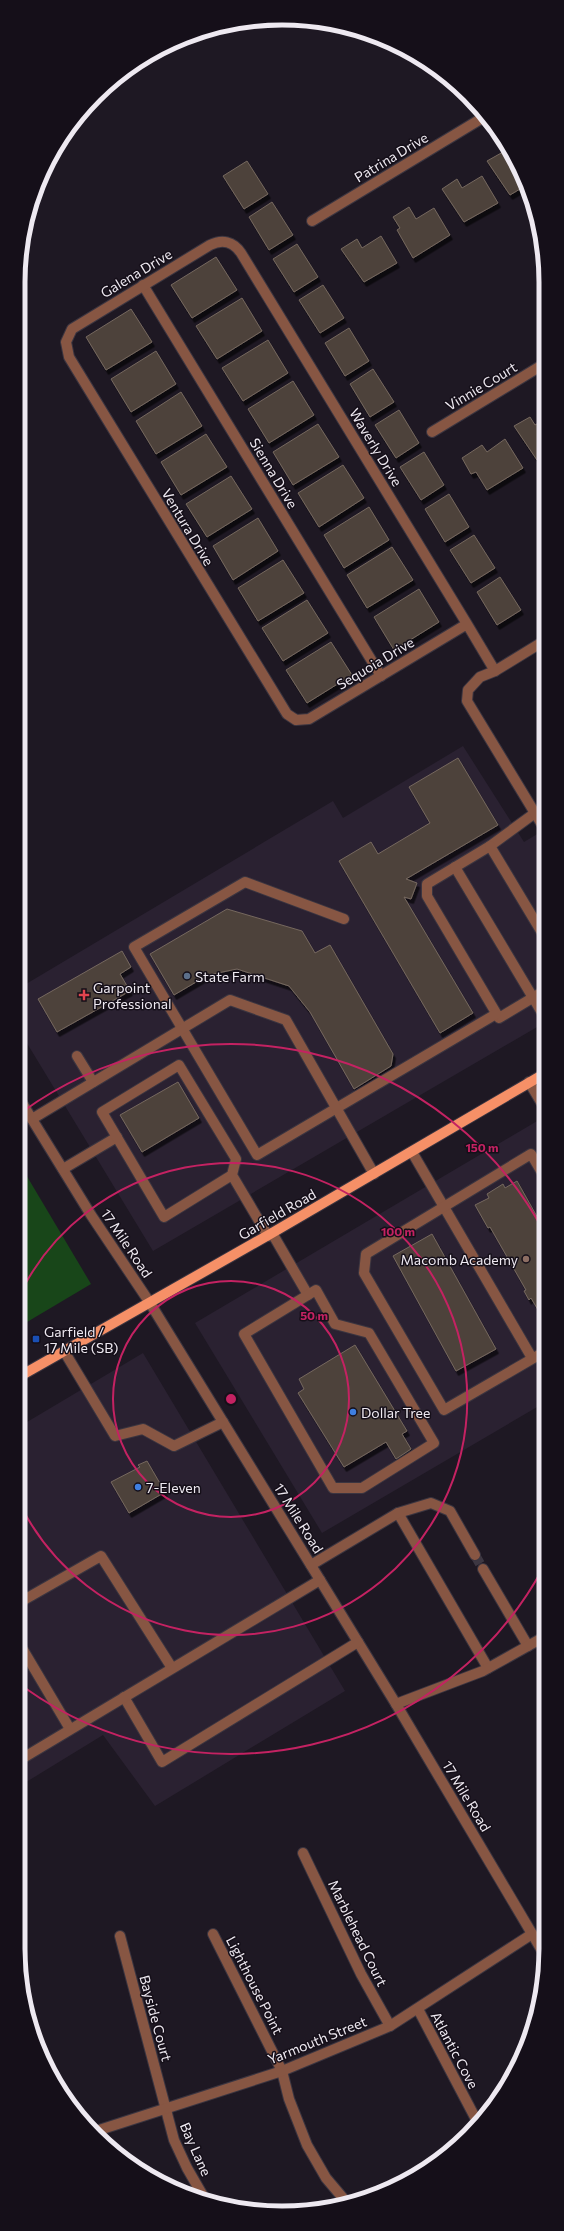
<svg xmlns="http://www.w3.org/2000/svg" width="564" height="2231" viewBox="0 0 564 2231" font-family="Commissioner,sans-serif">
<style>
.built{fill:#2a2131}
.green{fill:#184619}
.building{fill:#4e423a;stroke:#75685f;filter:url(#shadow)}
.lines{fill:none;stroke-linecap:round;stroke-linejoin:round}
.minor-tunnel{stroke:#3d3742;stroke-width:10;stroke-dasharray:10 5;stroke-linecap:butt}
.minor-casing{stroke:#3b3540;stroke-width:12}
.major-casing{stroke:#3b3540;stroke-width:12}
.minor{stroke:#875643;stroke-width:10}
.major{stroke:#f69067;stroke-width:10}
.ring{fill:none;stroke:#c42262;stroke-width:2}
.service-dot{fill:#5c6f8a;stroke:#150f19;stroke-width:1.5}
.health-dot{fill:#e0444e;stroke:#150f19;stroke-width:1.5}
.education-dot{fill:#8d6e63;stroke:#150f19;stroke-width:1.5}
.transit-dot{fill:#1a4fb4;stroke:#150f19;stroke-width:1.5}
.shop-dot{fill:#3f7fe0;stroke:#150f19;stroke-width:1.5}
.labels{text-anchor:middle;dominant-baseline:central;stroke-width:3;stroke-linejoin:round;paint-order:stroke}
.street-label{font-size:14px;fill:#eee9f1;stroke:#150f19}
.poi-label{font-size:14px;fill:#eee9f1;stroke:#150f19;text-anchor:start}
.rim{fill:none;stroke:#eee9f1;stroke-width:5}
.centre{fill:#c42262;stroke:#150f19;stroke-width:2}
.ring-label{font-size:12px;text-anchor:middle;font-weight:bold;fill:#c42262;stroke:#150f19;stroke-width:3;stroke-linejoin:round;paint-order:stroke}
</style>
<defs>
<filter id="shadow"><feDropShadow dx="2.5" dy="4.5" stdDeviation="0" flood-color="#0009"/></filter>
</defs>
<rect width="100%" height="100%" fill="#1e1823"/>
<g class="built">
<polygon points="463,746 524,842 544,830 544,1023 153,1251 22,1035 21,987 333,801 343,818"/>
<polygon points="544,1117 544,1403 322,1533 195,1323"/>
<polygon points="143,1353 345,1691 155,1806 103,1735 23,1784 22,1425"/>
</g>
<polygon class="green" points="22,1168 91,1284 22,1325"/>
<g class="building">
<polygon points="503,152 508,161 513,158 519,165 525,186 510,195 487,161"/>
<polygon points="247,161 268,194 244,209 223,176"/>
<polygon points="482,176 498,203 464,222 442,189 457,179 462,188"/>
<polygon points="272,202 293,235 269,250 249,217"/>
<polygon points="409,207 416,219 434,208 450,235 413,258 397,230 400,228 393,217"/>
<polygon points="381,236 397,263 364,282 341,249 357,239 362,248"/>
<polygon points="297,244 318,277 294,292 273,259"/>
<polygon points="216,257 237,290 192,318 171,285"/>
<polygon points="323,285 344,318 320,333 299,300"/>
<polygon points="242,298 262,331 217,359 196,326"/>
<polygon points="131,309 152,342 106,370 86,337"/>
<polygon points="349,328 369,361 345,376 325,343"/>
<polygon points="268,340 288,373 243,401 222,368"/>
<polygon points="156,351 176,384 131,412 111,379"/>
<polygon points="373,369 394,402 370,417 350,384"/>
<polygon points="293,381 314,415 269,443 248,409"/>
<polygon points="181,392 202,426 156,454 136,421"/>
<polygon points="399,410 419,443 396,458 375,425"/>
<polygon points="530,417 535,425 544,420 544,456 537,460 514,426"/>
<polygon points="318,424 339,457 293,485 273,452"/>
<polygon points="206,434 227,467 181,495 161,462"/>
<polygon points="505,439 523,468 487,490 476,472 471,474 462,458 482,445 487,452"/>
<polygon points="424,452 444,485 421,500 400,467"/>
<polygon points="343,465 364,498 319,527 298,493"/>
<polygon points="231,476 252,509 207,537 186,504"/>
<polygon points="449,494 469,527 445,542 425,509"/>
<polygon points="369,507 389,540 344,568 324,535"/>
<polygon points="258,518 278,551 233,580 213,546"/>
<polygon points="474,535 495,568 471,583 450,550"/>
<polygon points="392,547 413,580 367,608 347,575"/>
<polygon points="283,560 304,593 258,621 238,588"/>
<polygon points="500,577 521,610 497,625 477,592"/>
<polygon points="419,589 439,622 394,650 374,617"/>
<polygon points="307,600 328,633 283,661 262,628"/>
<polygon points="331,642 352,675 307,703 286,670"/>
<polygon points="458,758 498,825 406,879 417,883 411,899 404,897 473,1013 440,1033 339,861 371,842 378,854 430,823 409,787"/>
<polygon points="227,909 302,931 315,953 330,945 393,1054 391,1066 354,1089 310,1012 289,986 237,969 208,975 174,995 150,954"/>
<polygon points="122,951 131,967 120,974 130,991 57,1032 38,999"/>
<polygon points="178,1082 199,1118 142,1152 120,1115"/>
<polygon points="517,1181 544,1229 544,1320 531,1298 529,1300 524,1291 526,1290 490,1227 488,1228 475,1205 489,1198 487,1194 503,1184 505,1188"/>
<polygon points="432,1234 496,1349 456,1371 393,1256"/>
<polygon points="355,1345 407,1431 402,1434 411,1449 396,1459 386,1442 344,1467 298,1393 304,1389 299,1379"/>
<polygon points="147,1461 165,1492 129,1513 111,1482 140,1467 138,1465"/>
</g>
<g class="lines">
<polyline class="minor-tunnel" points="475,1555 483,1569"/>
<defs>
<g id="minor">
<polyline points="312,221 484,117"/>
<polyline points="143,285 381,676"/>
<polyline points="432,432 544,364"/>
<path d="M 467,624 L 309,719 L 296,720 L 287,714 L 69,357 L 66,342 L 72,329 L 210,245 C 222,239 233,241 241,253 L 467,624 L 495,671"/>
<polyline points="535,813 490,846 427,884 427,896 499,1018 544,991"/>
<polyline points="544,828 467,701 468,690 480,677 495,671 544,641"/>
<polyline points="490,846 544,936"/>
<polyline points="455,867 544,1016"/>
<polyline points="344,919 245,882 134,947 257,1155 496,1014"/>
<polyline points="77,1056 93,1082"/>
<polyline points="529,1082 544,1107"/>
<polyline points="22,1103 91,1215 150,1303 320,1580 396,1704 544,1954"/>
<polyline points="32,1119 230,1000 286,1020 374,1174"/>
<polyline points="412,1152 532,1358"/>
<polyline points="63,1169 117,1137"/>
<polyline points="232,1175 236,1159 179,1065 102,1112 164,1217 232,1175 268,1236"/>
<polyline points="272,1233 308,1295"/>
<polygon points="316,1290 335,1324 369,1333 434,1443 362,1488 333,1488 244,1334"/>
<polyline points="64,1351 115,1436 143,1429 174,1446 223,1422"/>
<polyline points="544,1352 444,1410 364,1273 366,1254 531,1154 544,1176"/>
<polyline points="398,1513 488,1668"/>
<polyline points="311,1565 398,1513 431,1503 450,1511 475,1555"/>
<polyline points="483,1569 528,1646"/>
<polyline points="22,1601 101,1556 172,1668"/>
<polyline points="22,1648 70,1729"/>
<polyline points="124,1697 162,1762 358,1642"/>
<polyline points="396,1704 483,1671 544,1637"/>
<polyline points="23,1758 320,1580"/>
<polyline points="303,1853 361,1974 390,2026"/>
<polyline points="213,1934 282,2071 289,2099 307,2145 326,2178 348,2204"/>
<polyline points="120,1936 174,2140 187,2168 206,2201"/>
<polyline points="418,2009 479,2125"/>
<polyline points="93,2132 282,2071 390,2026 532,1934"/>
</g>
<polyline id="major" points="22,1375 272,1233 544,1074"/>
</defs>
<use href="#minor" class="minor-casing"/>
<use href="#major" class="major-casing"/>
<use href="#minor" class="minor"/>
<use href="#major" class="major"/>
</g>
<g class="ring">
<circle cx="231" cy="1399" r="118"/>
<path d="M23 1288A236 236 0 1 1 23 1510"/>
<path d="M543 1568A355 355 0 0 1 25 1688M22 1112A355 355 0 0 1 543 1230"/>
</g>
<circle class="service-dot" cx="187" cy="976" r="4"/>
<path class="health-dot" d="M82 989h4v4h4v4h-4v4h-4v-4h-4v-4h4z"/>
<circle class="education-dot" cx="526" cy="1259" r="4"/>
<rect class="transit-dot" x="32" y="1335" width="8" height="8" rx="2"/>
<g class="shop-dot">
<circle cx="353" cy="1412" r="4"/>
<circle cx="138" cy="1487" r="4"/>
</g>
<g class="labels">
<g class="street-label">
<text transform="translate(391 157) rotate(-31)">Patrina Drive</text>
<text transform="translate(136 273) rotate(-31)">Galena Drive</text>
<text transform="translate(481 386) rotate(-31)">Vinnie Court</text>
<text transform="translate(376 447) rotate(59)">Waverly Drive</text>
<text transform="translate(274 473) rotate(59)">Sienna Drive</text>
<text transform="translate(188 527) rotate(59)">Ventura Drive</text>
<text transform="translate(375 663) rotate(-31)">Sequoia Drive</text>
<text transform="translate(277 1214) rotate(-30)">Garfield Road</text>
<text transform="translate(127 1243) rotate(56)">17 Mile Road</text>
<text transform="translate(299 1518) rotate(58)">17 Mile Road</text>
<text transform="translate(467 1796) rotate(59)">17 Mile Road</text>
<text transform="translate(358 1933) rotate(64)">Marblehead Court</text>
<text transform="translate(255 1985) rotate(63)">Lighthouse Point</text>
<text transform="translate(156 2018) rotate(75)">Bayside Court</text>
<text transform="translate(317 2040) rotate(-22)">Yarmouth Street</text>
<text transform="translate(455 2050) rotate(62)">Atlantic Cove</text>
<text transform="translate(196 2149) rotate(66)">Bay Lane</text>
</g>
<g class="poi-label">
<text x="195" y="976">State Farm</text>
<text x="93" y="987">Garpoint<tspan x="93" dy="16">Professional</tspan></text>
<text x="518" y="1259" text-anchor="end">Macomb Academy</text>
<text x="44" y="1331">Garfield /<tspan x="44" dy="16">17 Mile (SB)</tspan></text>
<text x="361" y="1412">Dollar Tree</text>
<text x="146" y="1487">7-Eleven</text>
</g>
</g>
<path d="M0 0H564V2231H0ZM282 25H282A257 257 0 0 1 539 282V1949A257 257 0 0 1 282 2206H282A257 257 0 0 1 25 1949V282A257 257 0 0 1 282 25Z" fill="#150f19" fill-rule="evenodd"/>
<path class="rim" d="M282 25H282A257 257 0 0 1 539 282V1949A257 257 0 0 1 282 2206H282A257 257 0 0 1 25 1949V282A257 257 0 0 1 282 25Z"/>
<circle cx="231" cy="1399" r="6" class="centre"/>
<g class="ring-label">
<text x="482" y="1152">150 m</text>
<text x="398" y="1236">100 m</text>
<text x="314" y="1320">50 m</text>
</g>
</svg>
